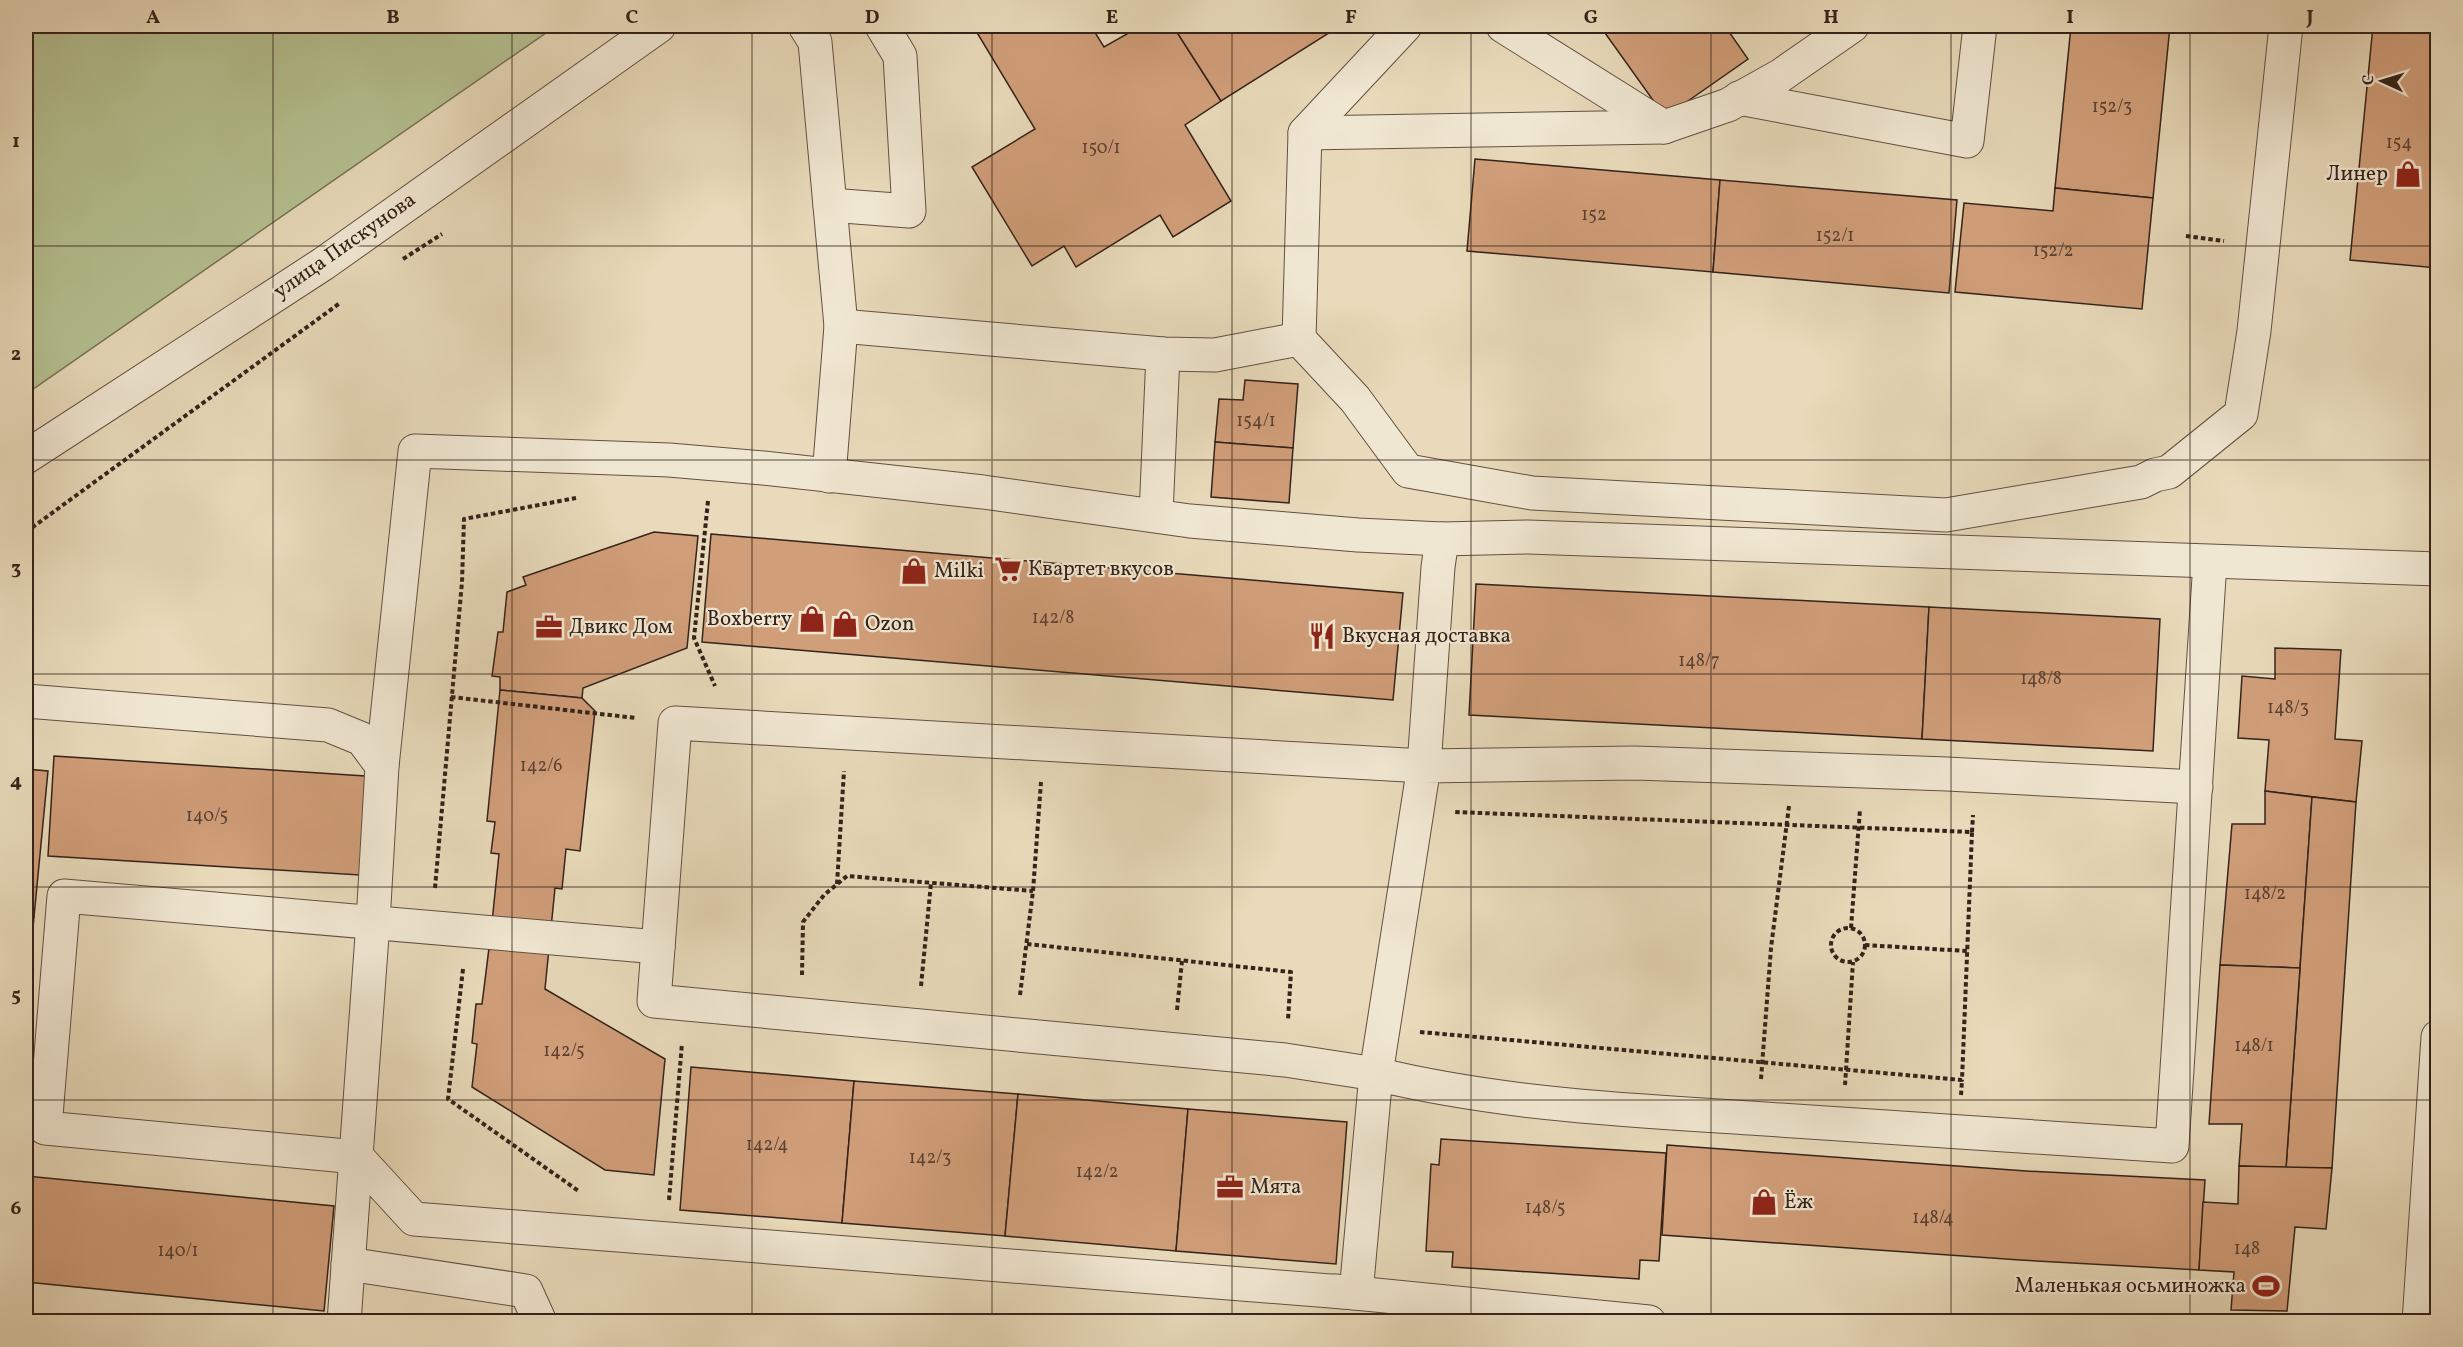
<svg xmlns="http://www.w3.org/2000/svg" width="2463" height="1347" viewBox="0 0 2463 1347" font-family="Vollkorn,serif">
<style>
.green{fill:#b5c090;stroke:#757155;stroke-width:1.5}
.building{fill:#d09e79;stroke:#35221a;stroke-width:1.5}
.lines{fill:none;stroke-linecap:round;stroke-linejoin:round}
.minor-casing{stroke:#625042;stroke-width:35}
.path{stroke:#35221a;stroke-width:4;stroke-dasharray:4.5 3;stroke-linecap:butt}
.minor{stroke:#f0e7d2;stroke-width:33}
.grid{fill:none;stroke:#35221a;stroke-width:1.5;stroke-opacity:0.55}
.labels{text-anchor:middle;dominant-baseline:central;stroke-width:4.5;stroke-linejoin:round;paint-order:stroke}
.number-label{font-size:18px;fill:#5c4132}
.poi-label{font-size:21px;fill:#35221a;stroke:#f0e7d2;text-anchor:start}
.street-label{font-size:21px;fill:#35221a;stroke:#f0e7d2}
.neatline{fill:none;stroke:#35221a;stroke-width:2}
.grid-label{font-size:20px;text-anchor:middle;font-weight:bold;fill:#35221a}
</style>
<rect width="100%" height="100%" fill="#e8daba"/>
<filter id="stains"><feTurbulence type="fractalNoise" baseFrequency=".00333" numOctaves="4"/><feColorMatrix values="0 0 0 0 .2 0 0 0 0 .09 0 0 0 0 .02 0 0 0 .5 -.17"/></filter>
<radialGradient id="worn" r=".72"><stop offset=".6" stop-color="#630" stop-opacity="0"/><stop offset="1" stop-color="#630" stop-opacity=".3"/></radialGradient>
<polygon class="green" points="26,26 556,26 26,394"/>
<g class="building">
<polygon points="973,26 1091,26 1104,47 1141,26 1173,26 1221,101 1185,125 1231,201 1173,237 1160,215 1076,267 1064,246 1032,266 972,167 1035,129"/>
<polygon points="1173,26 1340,26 1221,101"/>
<polygon points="1600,26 1725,26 1748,59 1665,117"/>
<polygon points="2071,26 2170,26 2153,198 2055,188"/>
<polygon points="2373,26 2438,26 2438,268 2350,260"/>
<polygon points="1475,159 1720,180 1713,272 1467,251"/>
<polygon points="1720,180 1957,200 1949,293 1713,272"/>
<polygon points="2055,188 2153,198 2142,309 1955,292 1964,203 2053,211"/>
<polygon points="1245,380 1298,384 1293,448 1215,442 1219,399 1243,400"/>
<polygon points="1215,442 1293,448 1289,503 1211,497"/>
<polygon points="654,532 698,536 687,648 583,688 582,698 500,690 500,677 492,676 498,632 503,632 507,592 526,585 523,577"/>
<polygon points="711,534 1403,593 1393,700 702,642"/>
<polygon points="1476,584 1929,607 1922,739 1469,715"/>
<polygon points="1929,607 2160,619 2153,751 1922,739"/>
<polygon points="2275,648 2341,650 2335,739 2362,741 2356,802 2265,791 2269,740 2238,738 2242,676 2275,679"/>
<polygon points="500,690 582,698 595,711 580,851 566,849 562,889 555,888 550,938 491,932 499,854 491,853 495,822 487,821"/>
<polygon points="54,756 365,776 360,875 48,856"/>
<polygon points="26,769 48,771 34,917 26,917"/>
<polygon points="2265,791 2312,797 2300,968 2220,965 2232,824 2265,824"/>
<polygon points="2312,797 2356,802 2332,1168 2286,1168"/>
<polygon points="26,917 34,917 26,1008"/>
<polygon points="491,932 550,938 545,989 665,1059 654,1175 605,1170 472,1087 477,1044 472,1043 476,1004 482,1004"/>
<polygon points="2220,965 2300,968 2286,1168 2239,1166 2242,1124 2209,1124"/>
<polygon points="691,1067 854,1081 842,1223 680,1210"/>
<polygon points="854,1081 1018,1094 1005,1236 842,1223"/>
<polygon points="1018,1094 1188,1109 1176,1251 1005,1236"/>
<polygon points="1188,1109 1347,1122 1336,1264 1176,1251"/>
<polygon points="1441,1139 1666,1153 1659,1261 1640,1260 1639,1279 1452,1267 1453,1252 1426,1251 1431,1164 1439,1165"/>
<polygon points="1667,1145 2026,1171 2205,1180 2199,1270 2020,1260 1662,1235"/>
<polygon points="2239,1166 2332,1168 2326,1229 2295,1227 2287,1311 2231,1310 2234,1272 2199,1270 2203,1202 2238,1204"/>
<polygon points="26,1176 334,1206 324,1311 26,1282"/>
</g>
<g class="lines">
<defs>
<g id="minor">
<polyline points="805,26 815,42 841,326 829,476"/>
<polyline points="1405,26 1305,133 1299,339 1355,399 1408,471 1532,493 1946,515 2141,482 2155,475 2169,472 2241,414 2254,331 2286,26"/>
<polyline points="1503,26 1664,127"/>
<polyline points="1739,98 1967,141 1980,26"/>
<polyline points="1305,133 1664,127 1728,105 1780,76 1852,26"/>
<polyline points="830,205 909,211 900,56 882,26"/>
<polyline points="841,326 1163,354 1215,355 1299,339"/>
<polyline points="26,457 323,264 659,26"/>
<polyline points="1156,515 1163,354"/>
<polyline points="1442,539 1438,567 1424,766 1376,1074 1285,1060 654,1001 675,723 1424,766 1635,763 1947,774 2196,787"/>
<polyline points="26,701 328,725 362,739 382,766 373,922 344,1322"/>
<polyline points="382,766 415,451 669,460 763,468 983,492 1190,521 1358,535 1442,539 1528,537 2438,569"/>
<path d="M 658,947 L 64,896 L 45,1128 L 357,1157 L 414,1219 L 1356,1293 L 1376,1074 C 1500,1104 1624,1110 1750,1118 C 1891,1128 2032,1137 2172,1146 L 2210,562"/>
<polyline points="348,1264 526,1291 540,1322"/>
<polyline points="1335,1291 1649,1322"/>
<polyline points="2419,1322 2438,1037"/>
</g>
</defs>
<use href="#minor" class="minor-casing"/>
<g class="path">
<polyline points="2186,236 2224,241"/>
<polyline points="403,259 442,234"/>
<polyline points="708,501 694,638 715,686"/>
<polyline points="26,532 340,303"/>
<polyline points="451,697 636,718"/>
<polyline points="1972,832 1973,815"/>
<polyline points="837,884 844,771"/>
<polyline points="435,888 462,582 464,519 576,498"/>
<circle cx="1848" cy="945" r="17"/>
<polyline points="1851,928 1860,809"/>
<polyline points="1027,944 1291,972 1288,1020"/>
<polyline points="1865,945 1967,951"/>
<polyline points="463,969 448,1099 580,1192"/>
<polyline points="802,975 803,922 824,895 847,876 1033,891"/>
<polyline points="921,986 931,883"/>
<polyline points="1020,995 1033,891 1041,782"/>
<polyline points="1177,1010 1182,961"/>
<polyline points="1420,1032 1962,1080 1972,832 1455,812"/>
<polyline points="1761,1079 1771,948 1789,806"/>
<polyline points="1845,1085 1853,962"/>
<polyline points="1961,1095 1962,1080"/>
<polyline points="669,1200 682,1043"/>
</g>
<use href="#minor" class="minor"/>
</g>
<path class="grid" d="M 273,26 L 273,1322M 512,26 L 512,1322M 752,26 L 752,1322M 992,26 L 992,1322M 1232,26 L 1232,1322M 1471,26 L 1471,1322M 1711,26 L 1711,1322M 1951,26 L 1951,1322M 2190,26 L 2190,1322M 26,246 L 2438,246M 26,460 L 2438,460M 26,674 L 2438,674M 26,887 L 2438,887M 26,1100 L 2438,1100"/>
<defs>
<symbol id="shop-bare" viewBox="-9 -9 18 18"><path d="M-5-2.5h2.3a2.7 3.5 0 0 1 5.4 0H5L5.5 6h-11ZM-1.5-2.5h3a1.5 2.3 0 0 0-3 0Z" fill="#8f2418" stroke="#f0e7d2" stroke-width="2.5" paint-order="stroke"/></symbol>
<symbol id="supermarket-bare" viewBox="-9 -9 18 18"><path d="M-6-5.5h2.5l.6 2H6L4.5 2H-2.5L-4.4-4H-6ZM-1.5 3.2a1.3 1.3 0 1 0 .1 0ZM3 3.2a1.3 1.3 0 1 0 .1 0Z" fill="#8f2418" stroke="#f0e7d2" stroke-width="2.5" paint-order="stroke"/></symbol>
<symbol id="office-bare" viewBox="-9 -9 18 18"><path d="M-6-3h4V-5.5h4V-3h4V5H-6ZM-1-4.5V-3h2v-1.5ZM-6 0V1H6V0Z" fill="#8f2418" stroke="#f0e7d2" stroke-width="2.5" paint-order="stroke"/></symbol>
<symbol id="restaurant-bare" viewBox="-9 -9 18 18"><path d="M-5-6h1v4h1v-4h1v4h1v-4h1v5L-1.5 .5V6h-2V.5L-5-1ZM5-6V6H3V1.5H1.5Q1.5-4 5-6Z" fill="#8f2418" stroke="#f0e7d2" stroke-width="2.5" paint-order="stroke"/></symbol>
<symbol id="stadium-bare" viewBox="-9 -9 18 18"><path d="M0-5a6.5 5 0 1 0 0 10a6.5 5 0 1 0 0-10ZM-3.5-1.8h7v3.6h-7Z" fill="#8f2418" stroke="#f0e7d2" stroke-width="2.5" paint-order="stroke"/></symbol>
</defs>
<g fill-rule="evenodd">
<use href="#shop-bare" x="2389" y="155" width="38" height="38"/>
<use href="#supermarket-bare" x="989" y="550" width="38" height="38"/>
<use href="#shop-bare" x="895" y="552" width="38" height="38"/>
<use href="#shop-bare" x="793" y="600" width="38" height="38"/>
<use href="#shop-bare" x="826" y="605" width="38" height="38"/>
<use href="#office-bare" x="530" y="608" width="38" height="38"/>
<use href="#restaurant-bare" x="1303" y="617" width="38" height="38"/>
<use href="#office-bare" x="1211" y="1168" width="38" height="38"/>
<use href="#shop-bare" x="1745" y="1183" width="38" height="38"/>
<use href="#stadium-bare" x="2247" y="1267" width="38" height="38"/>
</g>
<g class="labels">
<g class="number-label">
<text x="2112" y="107">152/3</text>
<text x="2399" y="143">154</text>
<text x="1101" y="148">150/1</text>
<text x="1594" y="215">152</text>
<text x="1835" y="236">152/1</text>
<text x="2053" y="251">152/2</text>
<text x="1256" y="421">154/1</text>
<text x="1053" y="618">142/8</text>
<text x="1699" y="661">148/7</text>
<text x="2041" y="679">148/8</text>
<text x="2288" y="708">148/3</text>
<text x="541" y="766">142/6</text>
<text x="207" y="816">140/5</text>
<text x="2265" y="894">148/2</text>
<text x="2254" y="1046">148/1</text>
<text x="564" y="1051">142/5</text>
<text x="767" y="1145">142/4</text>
<text x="930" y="1158">142/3</text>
<text x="1097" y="1172">142/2</text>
<text x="1545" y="1208">148/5</text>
<text x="1933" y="1218">148/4</text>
<text x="2247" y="1249">148</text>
<text x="178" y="1251">140/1</text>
</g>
<g class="poi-label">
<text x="2388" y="174" text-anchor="end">Линер</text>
<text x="1028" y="569">Квартет вкусов</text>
<text x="934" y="571">Milki</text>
<text x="792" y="619" text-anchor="end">Boxberry</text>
<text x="865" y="624">Ozon</text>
<text x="569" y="627">Двикс Дом</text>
<text x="1342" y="636">Вкусная доставка</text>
<text x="1250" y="1187">Мята</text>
<text x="1784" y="1202">Ёж</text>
<text x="2246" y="1286" text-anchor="end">Маленькая осьминожка</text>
</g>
<g class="street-label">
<text transform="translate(345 246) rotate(-35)">улица Пискунова</text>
</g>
</g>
<rect width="2463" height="1347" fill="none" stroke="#e8daba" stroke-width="66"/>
<g transform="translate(2382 81) rotate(274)" stroke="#f0e7d2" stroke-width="4.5" paint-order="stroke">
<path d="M0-4.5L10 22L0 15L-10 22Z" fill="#35221a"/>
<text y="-9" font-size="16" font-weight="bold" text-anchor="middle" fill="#35221a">С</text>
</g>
<rect x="33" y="33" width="2397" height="1281" class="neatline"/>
<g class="grid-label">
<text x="153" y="23">A</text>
<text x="393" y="23">B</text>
<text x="632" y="23">C</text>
<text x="872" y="23">D</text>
<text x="1112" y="23">E</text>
<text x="1351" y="23">F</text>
<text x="1591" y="23">G</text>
<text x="1831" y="23">H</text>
<text x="2070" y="23">I</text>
<text x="2310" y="23">J</text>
<text x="16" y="147">1</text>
<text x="16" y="360">2</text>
<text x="16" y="574">3</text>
<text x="16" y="787">4</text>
<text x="16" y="1001">5</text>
<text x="16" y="1214">6</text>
</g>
<rect width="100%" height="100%" filter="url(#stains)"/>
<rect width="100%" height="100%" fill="url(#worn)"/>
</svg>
